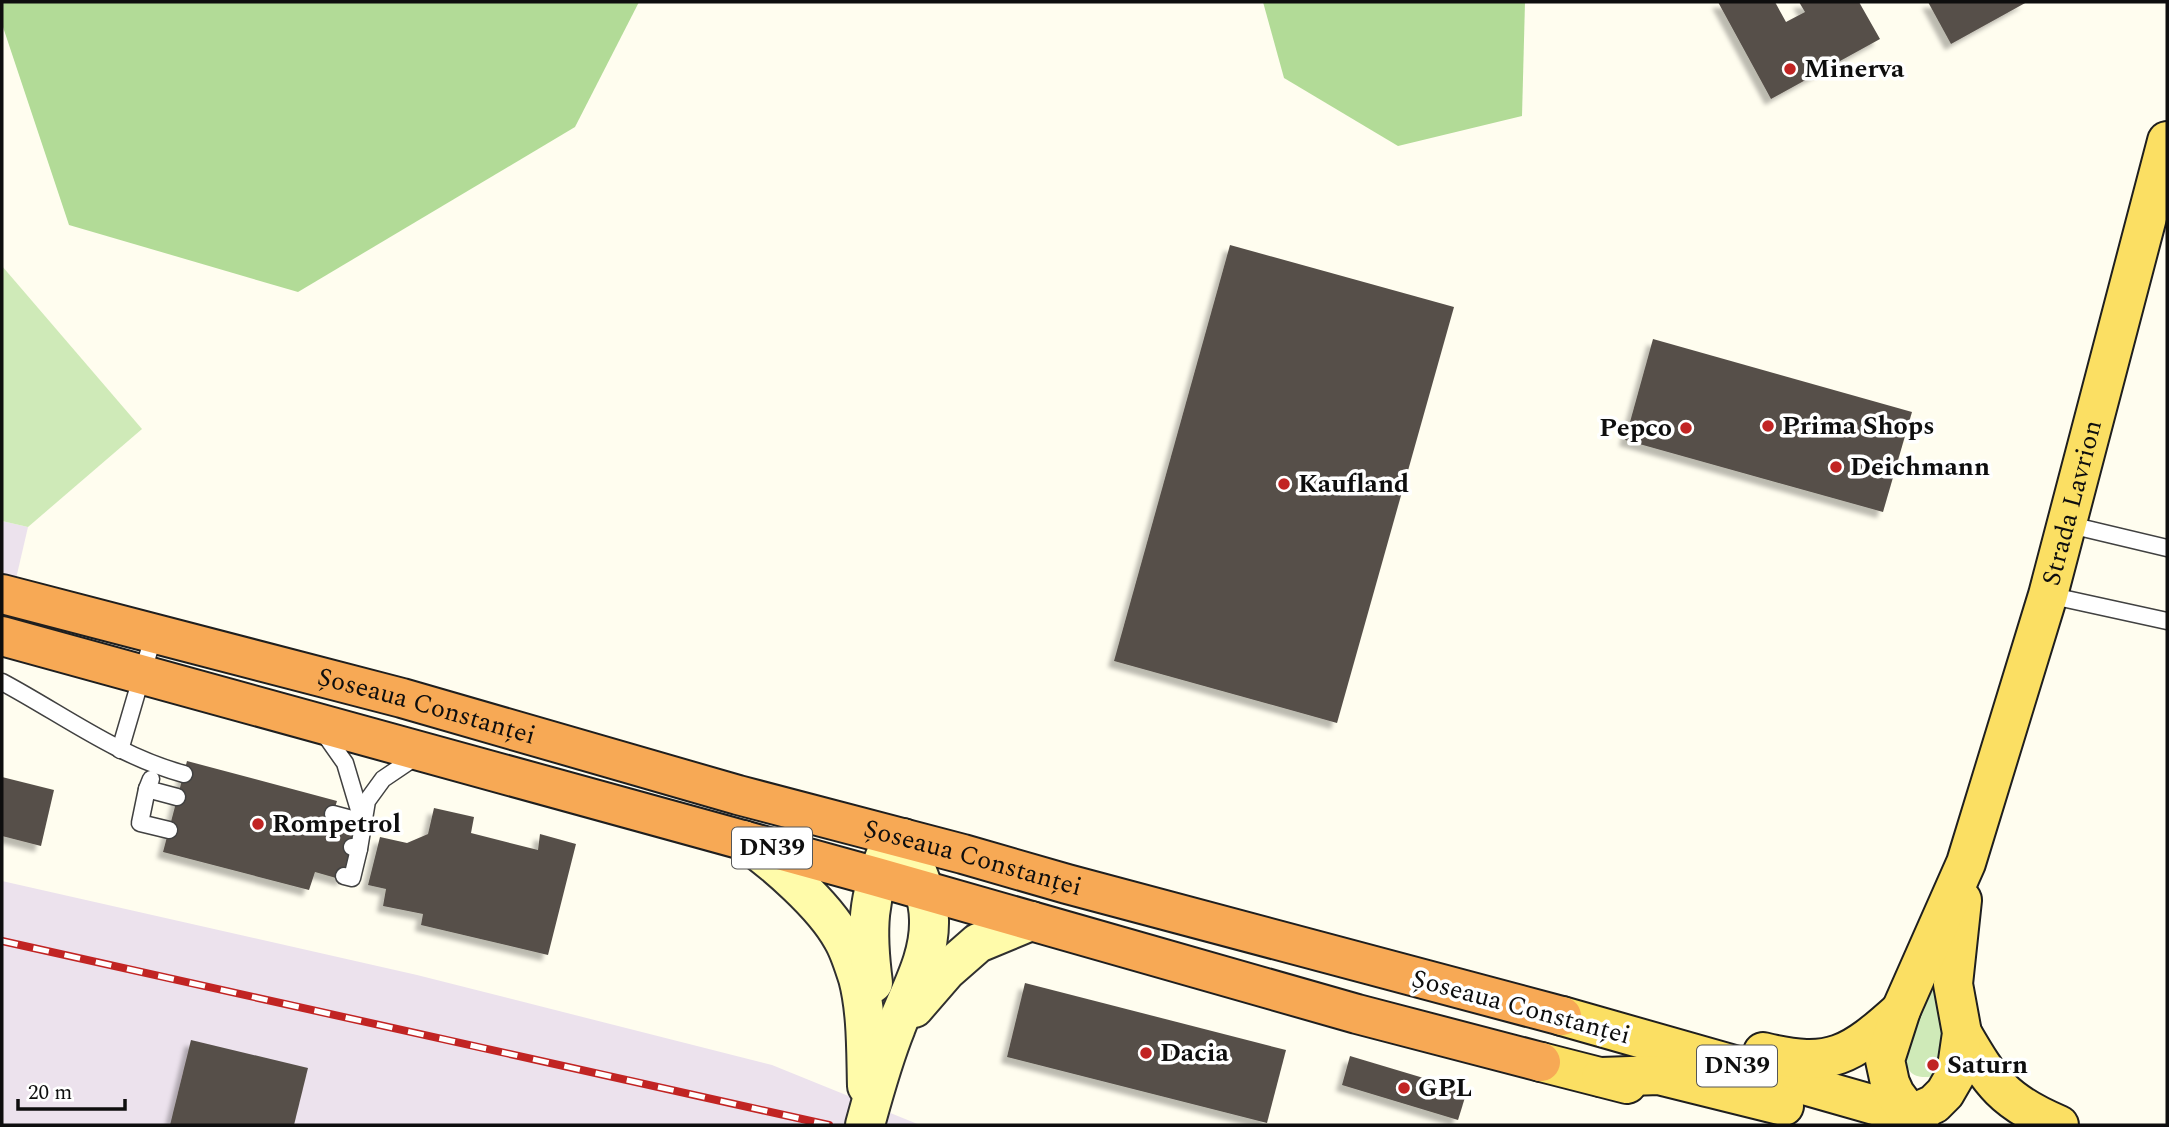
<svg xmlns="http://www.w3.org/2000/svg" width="2169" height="1127" viewBox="0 0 2169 1127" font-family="Spectral,serif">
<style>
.industrial{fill:#ece2ed}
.green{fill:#cfeab8}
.forest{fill:#b2db97}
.building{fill:#57504a;filter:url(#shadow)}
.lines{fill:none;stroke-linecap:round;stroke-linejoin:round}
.lane-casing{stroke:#414141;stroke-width:19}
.secondary-casing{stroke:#303030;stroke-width:42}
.primary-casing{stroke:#1f1f1f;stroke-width:42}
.highway-casing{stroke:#1f1f1f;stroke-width:42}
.lane{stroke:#fff;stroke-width:16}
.secondary{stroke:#fffbaa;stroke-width:38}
.primary{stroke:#fbdf63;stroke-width:38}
.highway{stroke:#f7a955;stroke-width:38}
.rail-casing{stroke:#c12423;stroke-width:8}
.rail{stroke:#fff;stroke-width:5;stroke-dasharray:16;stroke-linecap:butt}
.poi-dot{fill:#c12423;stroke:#fff;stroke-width:2.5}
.labels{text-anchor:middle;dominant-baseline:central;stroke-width:7;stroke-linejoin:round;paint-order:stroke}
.shield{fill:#fff;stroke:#565656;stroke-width:2}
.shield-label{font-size:24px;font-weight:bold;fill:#0e0e0e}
.poi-label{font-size:26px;font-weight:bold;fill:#0e0e0e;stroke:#fff;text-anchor:start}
.street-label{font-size:26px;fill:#0e0e0e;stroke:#fff}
</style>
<defs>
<filter id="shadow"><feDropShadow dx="-6" dy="6" stdDeviation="2" flood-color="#0004"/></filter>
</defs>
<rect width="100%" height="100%" fill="#fffdef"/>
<g class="industrial">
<polygon points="2,521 28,527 2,639"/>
<polygon points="2,881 417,975 772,1065 920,1125 2,1125"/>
</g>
<g class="green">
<polygon points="2,266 142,429 28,527 2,521"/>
<path d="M 1938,977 L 1944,1048 L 1935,1076 C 1874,1087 1927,1000 1938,977 Z"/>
</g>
<g class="forest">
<polygon points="2,2 639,2 575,127 298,292 69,225 2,24"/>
<polygon points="1263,2 1525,2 1522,116 1398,146 1284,78"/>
</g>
<g class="building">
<polygon points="1718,2 1775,2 1786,22 1805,12 1799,2 1859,2 1880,39 1771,99"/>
<polygon points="1928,2 2027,2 1951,44"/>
<polygon points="1230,245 1454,307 1337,723 1114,661"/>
<polygon points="1653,339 1912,412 1883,512 1625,440"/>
<polygon points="187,761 337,801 333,814 358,827 343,880 315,872 309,890 163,852"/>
<polygon points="2,777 54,790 41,846 2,836"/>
<polygon points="434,808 474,817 471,833 538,850 540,834 576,844 548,955 421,925 423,914 383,906 386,889 368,885 380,837 407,843 428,834"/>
<polygon points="1025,983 1286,1050 1267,1123 1007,1057"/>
<polygon points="191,1040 308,1068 294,1125 170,1125"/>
<polygon points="1350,1056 1467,1091 1458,1120 1342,1085"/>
</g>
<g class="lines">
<defs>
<g id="lane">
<polyline points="2066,524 2167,548"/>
<polyline points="2048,595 2167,621"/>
<path d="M 2,682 C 62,714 117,756 184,774"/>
<polyline points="321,729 345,763 362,820"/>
<polyline points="120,750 154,634"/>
<polyline points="151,779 147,789 177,797"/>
<polyline points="147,789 140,823 169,830"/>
<polyline points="333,814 363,822"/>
<polyline points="352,847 359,849 367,801 383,779 420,754"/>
<polyline points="344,876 352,878 359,849"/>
</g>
<g id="secondary">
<path d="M 743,840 C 774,861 824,905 842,938 C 849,949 854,966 858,978 C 867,1012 866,1051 867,1086"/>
<path d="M 873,983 C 866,930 867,897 889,847"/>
<polyline points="914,1008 946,971 978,943 1031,921"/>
<path d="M 865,1125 C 874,1092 883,1059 896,1027 C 909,992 930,959 929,920 C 929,892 913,864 903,838"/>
</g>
<g id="primary">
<polyline points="1562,1016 1920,1118"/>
<path d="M 1962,1033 C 1991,1083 2004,1102 2059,1125"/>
<path d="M 1763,1052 C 1831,1069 1851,1055 1901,1010"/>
<polyline points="1541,1062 1627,1084"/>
<polyline points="1601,1077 1659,1075 1784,1106"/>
<polyline points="1897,1125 1912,1114 1934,1104 1945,1093 1956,1074 1962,1033 1953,984 1962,900"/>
<path id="s1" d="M 1918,1125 L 1895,1094 L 1890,1083 L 1885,1060 L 1901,1010 L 1966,863 L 2048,595 L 2167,141"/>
</g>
<g id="highway">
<path id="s2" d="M 2,594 L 402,698 L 738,795 L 963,854 L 1067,884 L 1562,1016"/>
<polyline points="2,636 877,877 1357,1014 1541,1062"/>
</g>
</defs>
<use href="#lane" class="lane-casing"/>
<use href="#secondary" class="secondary-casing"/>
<use href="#primary" class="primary-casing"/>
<use href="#highway" class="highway-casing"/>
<use href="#lane" class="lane"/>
<use href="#secondary" class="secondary"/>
<use href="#primary" class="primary"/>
<use href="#highway" class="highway"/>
<defs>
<polyline id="rail" points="2,941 829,1125"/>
</defs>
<use href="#rail" class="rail-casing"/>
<use href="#rail" class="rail"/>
</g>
<g class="poi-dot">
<circle cx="1790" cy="69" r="7"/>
<circle cx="1768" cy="426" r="7"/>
<circle cx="1686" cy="428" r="7"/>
<circle cx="1836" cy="467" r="7"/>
<circle cx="1284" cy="484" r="7"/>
<circle cx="258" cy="824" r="7"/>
<circle cx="1146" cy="1053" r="7"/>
<circle cx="1933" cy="1065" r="7"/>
<circle cx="1404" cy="1088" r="7"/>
</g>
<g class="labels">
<g class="shield">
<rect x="732" y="827.5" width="80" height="41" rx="5"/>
<rect x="1697" y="1045.5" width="80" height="41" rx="5"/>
</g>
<g class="shield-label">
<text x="772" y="848">DN39</text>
<text x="1737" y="1066">DN39</text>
</g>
<g class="poi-label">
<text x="1804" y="69">Minerva</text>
<text x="1782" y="426">Prima Shops</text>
<text x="1672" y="428" text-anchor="end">Pepco</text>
<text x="1850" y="467">Deichmann</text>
<text x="1298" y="484">Kaufland</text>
<text x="272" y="824">Rompetrol</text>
<text x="1160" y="1053">Dacia</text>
<text x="1947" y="1065">Saturn</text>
<text x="1418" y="1088">GPL</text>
</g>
<g class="street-label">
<text stroke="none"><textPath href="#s1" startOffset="663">Strada Lavrion</textPath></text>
<text stroke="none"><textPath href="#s2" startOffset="439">Șoseaua Constanței</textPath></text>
<text stroke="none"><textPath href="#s2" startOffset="1006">Șoseaua Constanței</textPath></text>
<text transform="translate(1521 1007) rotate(15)">Șoseaua Constanței</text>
</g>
</g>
<rect width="2169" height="1127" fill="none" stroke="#0e0e0e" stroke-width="7"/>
<path d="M18 1099v10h107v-10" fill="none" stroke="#0e0e0e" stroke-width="3.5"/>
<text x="28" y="1099" font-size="21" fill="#0e0e0e" stroke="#ffffff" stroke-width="5" paint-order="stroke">20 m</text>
</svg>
